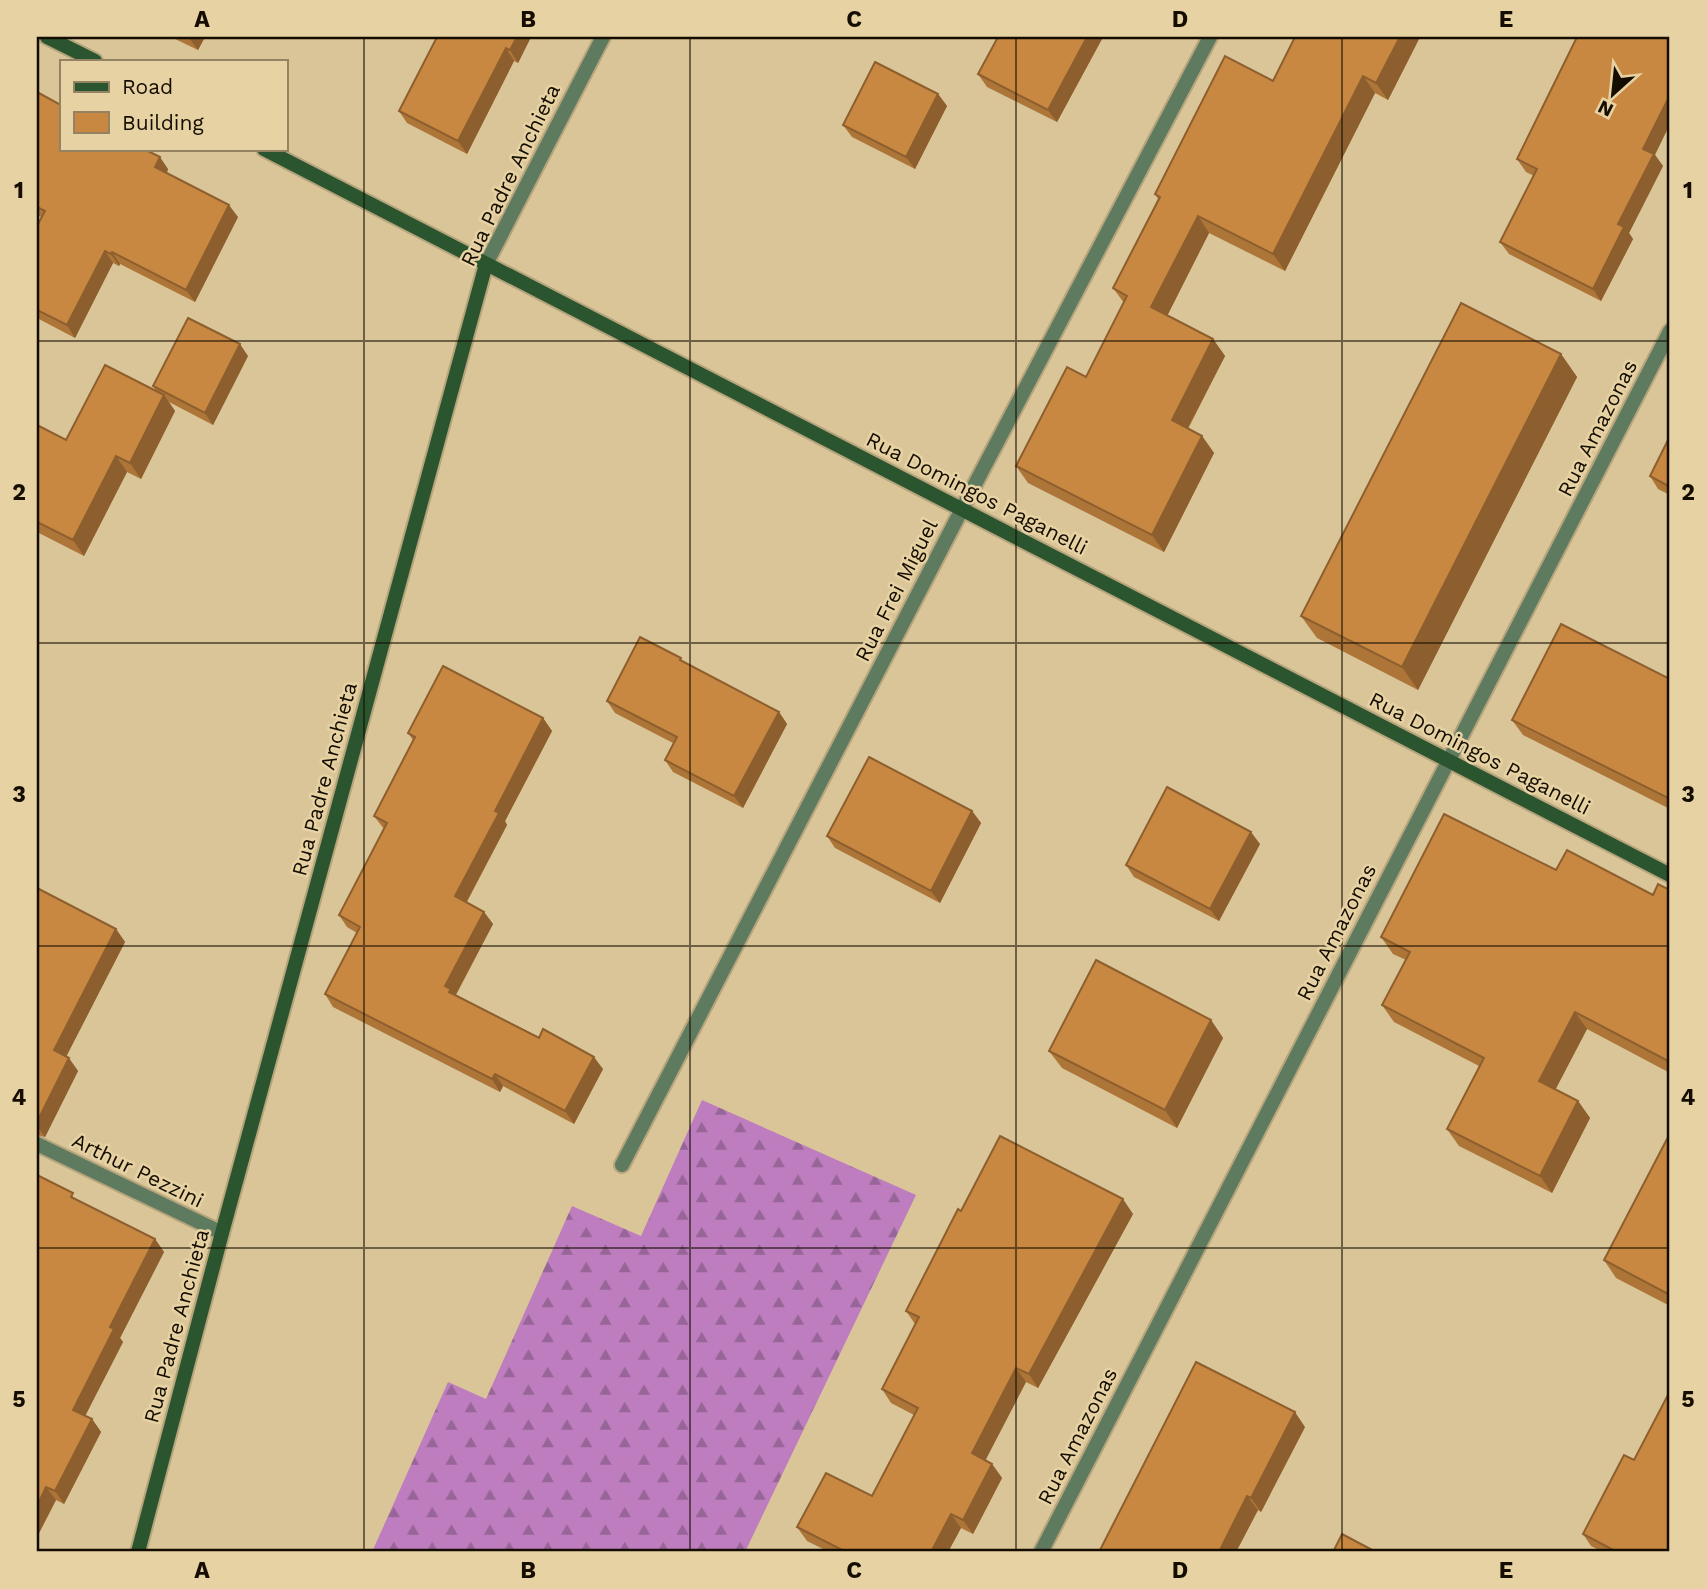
<svg xmlns="http://www.w3.org/2000/svg" width="1707" height="1589" viewBox="0 0 1707 1589" font-family="'Work Sans',sans-serif">
<style>
.forest{fill:url(#forest-firs)}
.lines{fill:none;stroke-linecap:round;stroke-linejoin:round}
.street-casing{stroke:#b6a47d;stroke-width:18}
.secondary-casing{stroke:#b6a47d;stroke-width:18}
.street{stroke:#5e7b5f;stroke-width:14}
.secondary{stroke:#2a552e;stroke-width:14}
.wall{fill:#ad7538}
.shaded-wall{fill:#8d5f2e}
.building{fill:#c98841;stroke:#8d5f2e;stroke-width:2}
.grid{fill:none;stroke:#140d00;stroke-width:2;stroke-opacity:0.55}
.labels{text-anchor:middle;dominant-baseline:central;stroke-width:5;stroke-linejoin:round;paint-order:stroke}
.street-label{font-size:21px;fill:#140d00;stroke:#e7d2a4}
.neatline{fill:none;stroke:#140d00;stroke-width:2.5}
.grid-label{font-size:23px;text-anchor:middle;font-weight:bold;fill:#140d00}
</style>
<defs>
<pattern id="forest-firs" width="22" height="20" patternUnits="userSpaceOnUse" patternTransform="scale(1.75)"><rect width="22" height="20" fill="#bd7dbe"/><path d="M5 1l3.5 6h-7zM16 11l3.5 6h-7z" fill="#986598"/></pattern>
</defs>
<rect width="100%" height="100%" fill="#dac598"/>
<polygon class="forest" points="702,1100 916,1195 745,1552 372,1552 448,1382 486,1399 572,1206 641,1236"/>
<g class="lines">
<defs>
<g id="street">
<polyline points="486,264 603,37"/>
<polyline points="37,1144 222,1233"/>
<polyline points="622,1165 962,509 1210,37"/>
<polyline points="1041,1552 1670,331"/>
</g>
<g id="secondary">
<polyline points="47,37 95,61"/>
<polyline points="264,149 1670,875"/>
<polyline points="138,1552 222,1233 486,264"/>
</g>
</defs>
<use href="#street" class="street-casing"/>
<use href="#secondary" class="secondary-casing"/>
<use href="#street" class="street"/>
<use href="#secondary" class="secondary"/>
</g>
<g class="wall">
<polygon points="171,37 205,37 198,50"/>
<polygon points="437,37 531,37 518,63 514,61 467,154 407,123 399,111"/>
<polygon points="998,37 1103,37 1057,122 987,87 978,74"/>
<polygon points="1420,37 1388,100 1375,93 1285,271 1209,233 1167,316 1213,339 1225,356 1188,429 1202,436 1214,453 1164,552 1028,483 1016,466 1086,377 1124,303 1113,288 1158,199 1155,194 1273,81"/>
<polygon points="37,92 168,169 167,173 238,217 195,302 120,264 119,266 113,263 75,338 37,318 37,226 41,217 37,215"/>
<polygon points="938,94 947,106 915,169 852,137 843,125"/>
<polygon points="1655,155 1663,166 1629,233 1633,239 1601,301 1509,254 1500,242 1534,176 1526,172 1517,159"/>
<polygon points="1561,354 1577,377 1418,690 1317,638 1301,616"/>
<polygon points="248,356 213,425 169,402 175,411 141,479 127,472 84,556 37,532 37,425 66,440 156,391 153,386"/>
<polygon points="1670,436 1670,495 1658,489 1650,476"/>
<polygon points="684,662 779,712 787,724 743,808 673,772 665,760 673,743 615,713 607,701"/>
<polygon points="1670,679 1670,809 1523,735 1512,720"/>
<polygon points="543,718 552,731 505,821 507,825 467,902 484,912 493,924 456,995 603,1069 574,1124 503,1086 500,1092 333,1007 325,994 357,933 347,927 339,915 384,829 374,816 413,740 408,733"/>
<polygon points="972,811 981,823 940,903 835,848 827,836"/>
<polygon points="1260,844 1219,921 1134,877 1126,865"/>
<polygon points="1556,870 1653,895 1670,890 1670,1073 1587,1029 1555,1090 1578,1101 1590,1118 1552,1193 1459,1146 1447,1129 1479,1066 1394,1022 1382,1005 1406,960 1393,954 1381,937"/>
<polygon points="37,888 116,929 125,942 66,1056 78,1071 45,1137 37,1135"/>
<polygon points="1211,1020 1223,1038 1177,1128 1062,1068 1049,1051"/>
<polygon points="1670,1141 1670,1306 1616,1278 1604,1260"/>
<polygon points="37,1175 78,1200 155,1239 164,1252 120,1338 123,1342 85,1416 92,1419 101,1432 64,1504 56,1500 37,1537"/>
<polygon points="961,1211 1133,1214 1038,1388 1026,1382 985,1460 992,1464 1002,1478 973,1534 961,1528 948,1552 829,1552 807,1541 797,1527 872,1496 914,1415 891,1403 882,1389 915,1324 906,1311"/>
<polygon points="1305,1427 1261,1512 1258,1510 1236,1552 1099,1552"/>
<polygon points="1634,1460 1670,1552 1603,1552 1591,1546 1583,1534"/>
</g>
<g class="shaded-wall">
<polygon points="190,37 205,37 198,50 189,38"/>
<polygon points="517,37 531,37 518,63 510,50"/>
<polygon points="1087,37 1103,37 1057,122 1048,110"/>
<polygon points="1400,37 1420,37 1388,100 1376,83"/>
<polygon points="506,48 514,61 467,154 458,141"/>
<polygon points="1363,76 1375,93 1285,271 1273,254"/>
<polygon points="938,94 947,106 915,169 906,157"/>
<polygon points="1670,95 1670,124 1655,155 1663,166 1629,233 1633,239 1601,301 1593,289 1643,149"/>
<polygon points="160,157 168,169 164,179 155,167"/>
<polygon points="229,205 238,217 195,302 186,290"/>
<polygon points="1198,216 1209,233 1163,324 1151,307"/>
<polygon points="105,251 113,263 75,338 67,325"/>
<polygon points="112,252 120,264 119,266 111,254"/>
<polygon points="1213,339 1225,356 1183,437 1172,420"/>
<polygon points="240,344 248,356 213,425 205,413"/>
<polygon points="1561,354 1577,377 1418,690 1402,667"/>
<polygon points="164,395 175,411 141,479 130,463"/>
<polygon points="1202,436 1214,453 1164,552 1152,535"/>
<polygon points="116,456 127,472 84,556 73,540"/>
<polygon points="779,712 787,724 743,808 734,796"/>
<polygon points="543,718 552,731 505,821 507,825 463,908 455,896 495,811"/>
<polygon points="972,811 981,823 940,903 931,891"/>
<polygon points="1251,832 1260,844 1219,921 1210,909"/>
<polygon points="484,912 493,924 455,996 458,1004 445,986"/>
<polygon points="116,929 125,942 63,1063 54,1050"/>
<polygon points="1575,1012 1587,1029 1551,1098 1539,1081"/>
<polygon points="1211,1020 1223,1038 1177,1128 1165,1110"/>
<polygon points="594,1057 603,1069 574,1124 565,1111"/>
<polygon points="69,1058 78,1071 45,1137 37,1126 37,1122"/>
<polygon points="495,1074 503,1086 500,1092 492,1079"/>
<polygon points="1578,1101 1590,1118 1552,1193 1540,1176"/>
<polygon points="1123,1199 1133,1214 1038,1388 1029,1374"/>
<polygon points="155,1239 164,1252 120,1338 123,1342 82,1422 73,1410 110,1327"/>
<polygon points="1016,1368 1026,1382 982,1467 972,1453"/>
<polygon points="1295,1412 1305,1427 1261,1512 1251,1498"/>
<polygon points="92,1419 101,1432 64,1504 55,1491"/>
<polygon points="992,1464 1002,1478 973,1534 963,1520"/>
<polygon points="46,1487 56,1500 37,1537 37,1506"/>
<polygon points="1247,1496 1258,1510 1236,1552 1219,1552"/>
<polygon points="951,1514 961,1528 948,1552 931,1552"/>
</g>
<g class="building">
<polygon points="437,37 517,37 510,50 506,48 458,141 399,111"/>
<polygon points="998,37 1087,37 1048,110 978,74"/>
<polygon points="1295,37 1400,37 1376,83 1363,76 1273,254 1198,216 1151,307 1213,339 1172,420 1202,436 1152,535 1016,466 1067,367 1086,377 1127,296 1113,288 1160,197 1155,194 1225,56 1273,81"/>
<polygon points="1577,37 1670,37 1670,95 1643,149 1654,154 1618,224 1624,227 1593,289 1500,242 1537,169 1517,159"/>
<polygon points="875,62 938,94 906,157 843,125"/>
<polygon points="37,92 61,105 61,149 144,149 160,157 155,167 229,205 186,290 112,252 111,254 105,251 67,325 37,310 37,226 45,211 37,207"/>
<polygon points="1461,303 1561,354 1402,667 1301,616"/>
<polygon points="188,318 240,344 205,413 153,386"/>
<polygon points="105,365 164,395 130,463 116,456 73,540 37,522 37,425 66,440"/>
<polygon points="1670,436 1670,487 1650,476"/>
<polygon points="1561,624 1670,679 1670,799 1512,720"/>
<polygon points="640,637 681,658 680,660 779,712 734,796 665,760 677,737 607,701"/>
<polygon points="443,666 543,718 495,811 499,813 455,896 484,912 445,986 451,989 449,992 539,1038 543,1029 594,1057 565,1111 495,1074 492,1079 325,994 360,927 339,915 387,823 374,816 415,737 408,733"/>
<polygon points="869,757 972,811 931,891 827,836"/>
<polygon points="1167,787 1251,832 1210,909 1126,865"/>
<polygon points="1444,814 1556,870 1567,850 1653,895 1658,884 1670,890 1670,1062 1575,1012 1539,1081 1578,1101 1540,1176 1447,1129 1484,1058 1382,1005 1410,952 1381,937"/>
<polygon points="37,888 116,929 54,1050 69,1058 37,1122"/>
<polygon points="1096,960 1211,1020 1165,1110 1049,1051"/>
<polygon points="1000,1136 1123,1199 1029,1374 1016,1368 972,1453 992,1464 963,1520 951,1514 931,1552 846,1552 797,1527 826,1473 872,1496 918,1408 882,1389 919,1317 906,1311 958,1209 961,1211"/>
<polygon points="1667,1139 1670,1141 1670,1295 1604,1260"/>
<polygon points="37,1175 73,1193 71,1197 155,1239 110,1327 114,1329 73,1410 92,1419 55,1491 46,1487 37,1506"/>
<polygon points="1196,1362 1295,1412 1251,1498 1247,1496 1219,1552 1099,1552"/>
<polygon points="1670,1391 1670,1552 1617,1552 1583,1534 1624,1455 1634,1460"/>
<polygon points="1342,1534 1376,1552 1333,1552"/>
</g>
<path class="grid" d="M 364,37 L 364,1552M 690,37 L 690,1552M 1016,37 L 1016,1552M 1342,37 L 1342,1552M 37,341 L 1670,341M 37,643 L 1670,643M 37,946 L 1670,946M 37,1248 L 1670,1248"/>
<g class="labels">
<g class="street-label">
<text transform="translate(510 175) rotate(-64)">Rua Padre Anchieta</text>
<text transform="translate(1597 428) rotate(-63)">Rua Amazonas</text>
<text transform="translate(977 493) rotate(27)">Rua Domingos Paganelli</text>
<text transform="translate(896 590) rotate(-63)">Rua Frei Miguel</text>
<text transform="translate(1480 753) rotate(27)">Rua Domingos Paganelli</text>
<text transform="translate(324 779) rotate(-75)">Rua Padre Anchieta</text>
<text transform="translate(1336 932) rotate(-63)">Rua Amazonas</text>
<text transform="translate(138 1170) rotate(26)">Arthur Pezzini</text>
<text transform="translate(176 1326) rotate(-75)">Rua Padre Anchieta</text>
<text transform="translate(1077 1436) rotate(-63)">Rua Amazonas</text>
</g>
</g>
<rect width="1707" height="1589" fill="none" stroke="#e7d2a4" stroke-width="77"/>
<rect x="60" y="60" width="228" height="91" fill="#e7d2a4" stroke="#938362" stroke-width="2"/>
<rect x="74" y="82" width="35" height="10" fill="#2a552e" stroke="#938362" stroke-width="2"/>
<text x="122" y="94" font-size="21" fill="#140d00">Road</text>
<rect x="74" y="112" width="35" height="21" fill="#c98841" stroke="#938362" stroke-width="2"/>
<text x="122" y="130" font-size="21" fill="#140d00">Building</text>
<g transform="translate(1613 94) rotate(207)" stroke="#e7d2a4" stroke-width="5" paint-order="stroke">
<path d="M0-5L12 26L0 18L-12 26Z" fill="#140d00"/>
<text y="-10" font-size="19" font-weight="bold" text-anchor="middle" fill="#140d00">N</text>
</g>
<rect x="38" y="38" width="1630" height="1512" class="neatline"/>
<g class="grid-label">
<text x="202" y="27">A</text>
<text x="528" y="27">B</text>
<text x="854" y="27">C</text>
<text x="1180" y="27">D</text>
<text x="1506" y="27">E</text>
<text x="19" y="198">1</text>
<text x="1688" y="198">1</text>
<text x="19" y="500">2</text>
<text x="1688" y="500">2</text>
<text x="19" y="802">3</text>
<text x="1688" y="802">3</text>
<text x="19" y="1105">4</text>
<text x="1688" y="1105">4</text>
<text x="19" y="1407">5</text>
<text x="1688" y="1407">5</text>
<text x="202" y="1578">A</text>
<text x="528" y="1578">B</text>
<text x="854" y="1578">C</text>
<text x="1180" y="1578">D</text>
<text x="1506" y="1578">E</text>
</g>
</svg>
